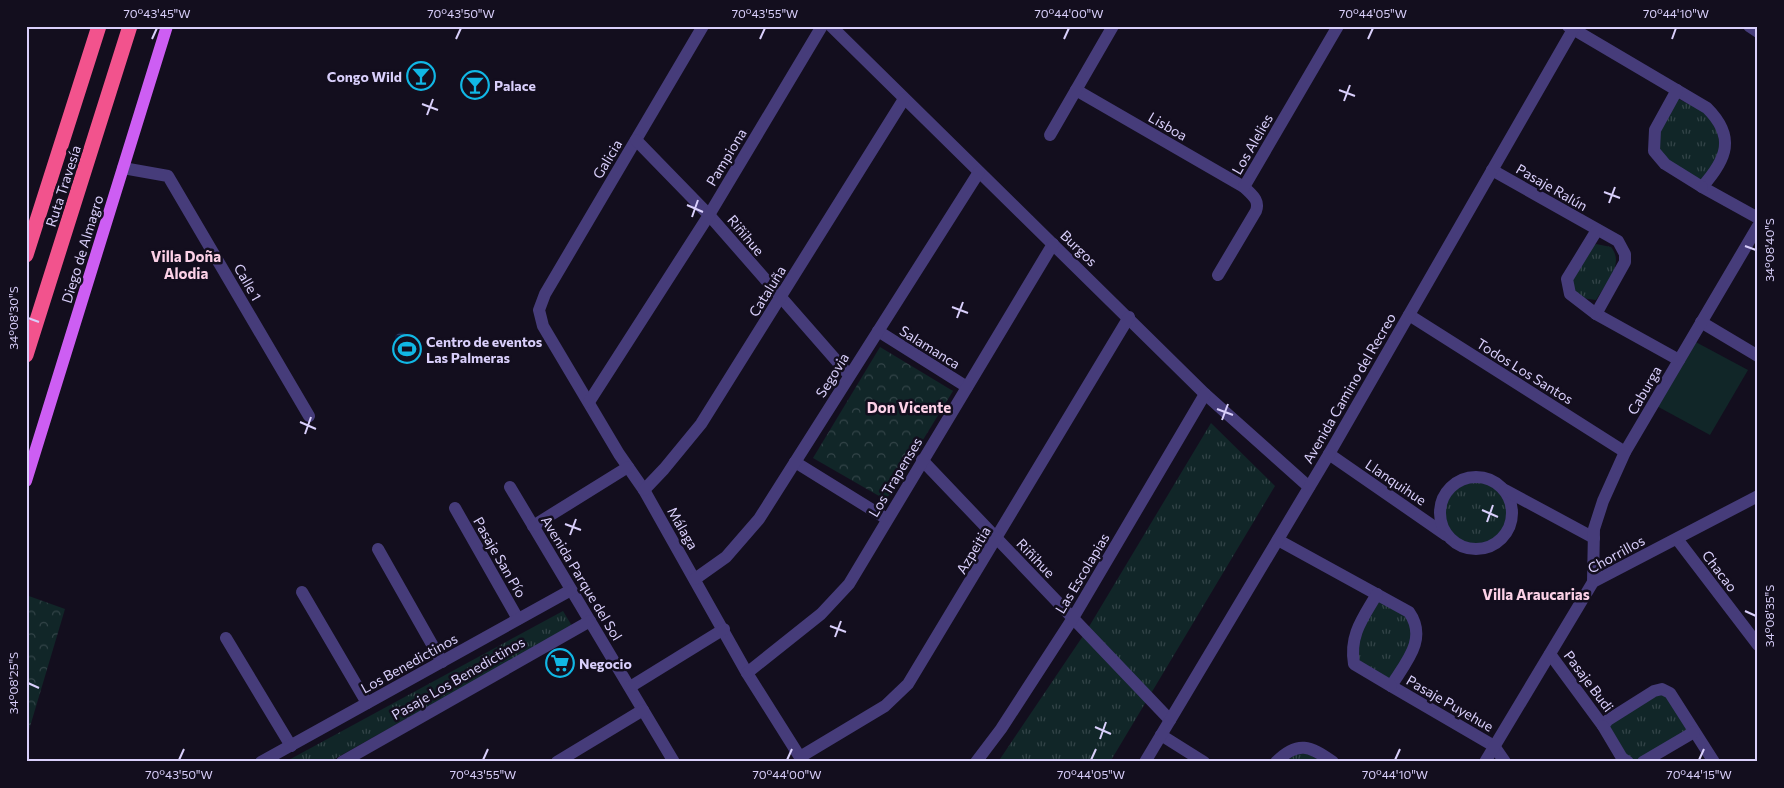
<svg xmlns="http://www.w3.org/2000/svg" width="1784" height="788" viewBox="0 0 1784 788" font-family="Commissioner,sans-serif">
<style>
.grass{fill:url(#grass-tufts)}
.park{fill:url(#park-crowns)}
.pitch{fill:#112628}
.water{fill:url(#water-rules)}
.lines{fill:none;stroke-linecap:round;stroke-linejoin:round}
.minor{stroke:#463c7a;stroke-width:12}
.major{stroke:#cd5ef3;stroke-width:12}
.highway{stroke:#f2538d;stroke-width:15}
.ticks{fill:none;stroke:#d9cffb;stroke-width:2}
.labels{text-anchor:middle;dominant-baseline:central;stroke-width:5;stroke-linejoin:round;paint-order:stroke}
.poi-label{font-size:14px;font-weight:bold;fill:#d9cffb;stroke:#130e1e;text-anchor:start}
.street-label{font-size:14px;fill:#d9cffb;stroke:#130e1e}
.neighbourhood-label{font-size:15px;font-weight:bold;fill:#fcd1e7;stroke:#130e1e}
.neatline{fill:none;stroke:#d9cffb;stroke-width:2}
.ticks-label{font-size:12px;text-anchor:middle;fill:#d9cffb}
</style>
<defs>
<pattern id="grass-tufts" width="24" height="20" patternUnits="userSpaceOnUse" patternTransform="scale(1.25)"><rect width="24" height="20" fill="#112628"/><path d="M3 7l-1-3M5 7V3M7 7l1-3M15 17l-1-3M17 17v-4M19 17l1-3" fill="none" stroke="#334448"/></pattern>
<pattern id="park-crowns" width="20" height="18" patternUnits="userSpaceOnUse" patternTransform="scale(1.25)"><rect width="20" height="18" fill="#112628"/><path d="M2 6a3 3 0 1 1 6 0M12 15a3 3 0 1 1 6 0" fill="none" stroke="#334448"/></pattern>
<pattern id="water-rules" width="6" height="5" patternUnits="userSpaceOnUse" patternTransform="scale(1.25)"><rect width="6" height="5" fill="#0c1739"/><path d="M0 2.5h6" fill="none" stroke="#2f3857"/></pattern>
</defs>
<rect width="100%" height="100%" fill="#130e1e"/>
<g class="grass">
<polygon points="1677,98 1704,112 1718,131 1720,154 1701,181 1668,160 1658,149 1660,132"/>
<path d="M 1596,244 L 1611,247 C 1625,264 1606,283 1596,300 L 1582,298 L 1576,295 L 1571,280 L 1589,248 Z"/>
<polygon points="1211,423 1275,486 1110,762 998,762 1087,630"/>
<circle cx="1476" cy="513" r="33"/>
<path d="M 1379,601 C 1387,605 1400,610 1406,616 C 1425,635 1400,663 1389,679 L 1358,661 C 1355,639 1368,618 1379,601 Z"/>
<polygon points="563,611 572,626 329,762 285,762"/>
<path d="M 1655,694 L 1667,696 L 1689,731 L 1637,761 C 1621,757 1616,739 1608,726 Z"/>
<polygon points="1306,753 1323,762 1285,762 1296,754"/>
</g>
<g class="park">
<polygon points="880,347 953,391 886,500 813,458"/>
<polygon points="26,595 65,609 26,740"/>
</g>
<polygon class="pitch" points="1692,340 1748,370 1710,435 1653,404"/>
<polygon class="water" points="400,332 405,333 419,358 409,363 395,341 395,336"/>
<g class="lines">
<g class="minor">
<polyline points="703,26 545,294 539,310 543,326 619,454 644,490 747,673 803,762"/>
<polyline points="831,26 1205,394 1309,487"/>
<path d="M 1568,26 L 1707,108 C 1736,137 1727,159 1702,187 L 1758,218"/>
<polyline points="1749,26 1758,32"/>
<path d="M 1076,90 L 1244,187 C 1252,195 1260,200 1256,211 L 1218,275"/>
<polyline points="1677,90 1655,130 1654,151 1665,164 1702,187"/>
<polyline points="1050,135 1113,26"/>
<polyline points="636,140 709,215 849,375"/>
<polyline points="123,168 168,176 309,416"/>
<polyline points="1492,170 1618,241 1625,254 1625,262 1596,314 1679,360"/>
<polyline points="1244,187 1338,26"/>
<polyline points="1596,314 1570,294 1567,279 1597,230"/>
<polyline points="1409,315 1625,452"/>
<polyline points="1701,322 1758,356"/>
<polyline points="878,331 967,387"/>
<polyline points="589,402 709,215 822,26"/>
<polyline points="1329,454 1446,535"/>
<polyline points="922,460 1170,720"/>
<polyline points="795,462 887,519"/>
<circle cx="1476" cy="513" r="36"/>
<polyline points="510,487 674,762"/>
<polyline points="644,490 664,469 701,424 904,99"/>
<polyline points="1505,490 1594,538"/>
<polyline points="455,508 518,619"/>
<polyline points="533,526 628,467"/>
<polyline points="1677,539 1758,645"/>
<path d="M 1278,540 L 1409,612 C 1428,639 1406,662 1391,686 L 1494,746 L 1505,762"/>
<polyline points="378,549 442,662"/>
<polyline points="695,579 726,557 759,519 979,172"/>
<polyline points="1593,582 1594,529 1603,501 1625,452 1758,226"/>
<polyline points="302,592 367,703"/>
<path d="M 1377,594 C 1363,618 1349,635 1354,664 L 1391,686"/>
<polyline points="226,638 291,746"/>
<polyline points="1550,654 1603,726 1608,720 1654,691 1662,689 1670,693 1714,762"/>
<polyline points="747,673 821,614 849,584 1053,244"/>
<polyline points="630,687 724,629"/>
<polyline points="1603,726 1622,758 1628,762"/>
<polyline points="1161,735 1204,762"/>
<polyline points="800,757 885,706 908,684 1129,317"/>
<polyline points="261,762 571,590"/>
<polyline points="342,762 590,621"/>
<polyline points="557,762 643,710"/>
<polyline points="976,762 1001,729 1073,618 1205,394"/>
<polyline points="1145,762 1329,454 1575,26"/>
<path d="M 1276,762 C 1298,740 1310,746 1333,762"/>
<polyline points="1485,762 1593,582 1758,496"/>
<polyline points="1643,762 1694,732"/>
</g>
<polyline class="major" points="26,481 167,26"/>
<g class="highway">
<polyline points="26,255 99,26"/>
<polyline points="26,355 130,26"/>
</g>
</g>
<path class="ticks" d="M 152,39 L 157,28M 456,39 L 461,28M 760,39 L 765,28M 1064,39 L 1069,28M 1368,39 L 1373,28M 1672,39 L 1676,28M 1339,90 L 1355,96M 1344,101 L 1350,85M 422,104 L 438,110M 427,115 L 433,99M 1604,192 L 1620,198M 1609,203 L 1615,187M 687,205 L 703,212M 692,217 L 698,200M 1745,246 L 1756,250M 952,307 L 968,313M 28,318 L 39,322M 957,318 L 963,302M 1217,409 L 1233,415M 1222,420 L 1228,404M 300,422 L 316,429M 305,434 L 311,417M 1482,510 L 1498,517M 1487,522 L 1493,505M 565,524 L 581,530M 570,535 L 576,519M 1745,611 L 1756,616M 830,626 L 846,632M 835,637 L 841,621M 28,683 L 39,688M 1095,727 L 1111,734M 1100,739 L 1106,722M 179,760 L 184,749M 483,760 L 488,749M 787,760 L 792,749M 1091,760 L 1096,749M 1395,760 L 1400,749M 1699,760 L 1704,749"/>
<defs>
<symbol id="bar-ring" viewBox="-11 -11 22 22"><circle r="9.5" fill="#130e1e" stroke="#11b7e5" stroke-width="1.5"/><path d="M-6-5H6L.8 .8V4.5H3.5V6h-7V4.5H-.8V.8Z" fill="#11b7e5"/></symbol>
<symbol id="stadium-ring" viewBox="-11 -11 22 22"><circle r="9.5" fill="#130e1e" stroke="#11b7e5" stroke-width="1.5"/><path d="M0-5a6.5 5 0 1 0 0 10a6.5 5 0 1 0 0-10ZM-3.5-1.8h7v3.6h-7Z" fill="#11b7e5"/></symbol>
<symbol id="supermarket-ring" viewBox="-11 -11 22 22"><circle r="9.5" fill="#130e1e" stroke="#11b7e5" stroke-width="1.5"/><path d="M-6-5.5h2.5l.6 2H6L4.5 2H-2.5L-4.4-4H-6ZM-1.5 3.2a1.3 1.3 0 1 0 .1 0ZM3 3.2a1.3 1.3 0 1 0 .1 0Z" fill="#11b7e5"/></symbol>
</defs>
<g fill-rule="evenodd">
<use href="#bar-ring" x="405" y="60" width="32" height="32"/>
<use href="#bar-ring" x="459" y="69" width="32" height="32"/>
<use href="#stadium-ring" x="391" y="333" width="32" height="32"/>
<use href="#supermarket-ring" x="544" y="647" width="32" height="32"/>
</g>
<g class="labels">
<g class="poi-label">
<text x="402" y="76" text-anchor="end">Congo Wild</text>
<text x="494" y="85">Palace</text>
<text x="426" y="341">Centro de eventos<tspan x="426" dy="16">Las Palmeras</tspan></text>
<text x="579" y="663">Negocio</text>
</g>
<g class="street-label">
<text transform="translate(1168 126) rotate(30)">Lisboa</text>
<text transform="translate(1252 144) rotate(-60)">Los Alelies</text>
<text transform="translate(726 157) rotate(-59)">Pampiona</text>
<text transform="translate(607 159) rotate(-59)">Galicia</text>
<text transform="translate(63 186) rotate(-72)">Ruta Travesía</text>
<text transform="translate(1552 187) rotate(30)">Pasaje Ralún</text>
<text transform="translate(746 235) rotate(50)">Riñihue</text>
<text transform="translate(1079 248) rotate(44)">Burgos</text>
<text transform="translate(82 249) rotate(-73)">Diego de Almagro</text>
<text transform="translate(248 282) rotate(60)">Calle 1</text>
<text transform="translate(767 291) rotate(-58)">Cataluña</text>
<text transform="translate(930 347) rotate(32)">Salamanca</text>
<text transform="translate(1525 371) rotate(32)">Todos Los Santos</text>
<text transform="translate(832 375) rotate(-58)">Segovia</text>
<text transform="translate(1349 388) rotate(-60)">Avenida Camino del Recreo</text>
<text transform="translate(1644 390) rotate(-60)">Caburga</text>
<text transform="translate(895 477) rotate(-59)">Los Trapenses</text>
<text transform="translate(1396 482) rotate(34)">Llanquihue</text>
<text transform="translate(683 528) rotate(60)">Málaga</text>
<text transform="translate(973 550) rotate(-59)">Azpeitia</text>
<text transform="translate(1616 554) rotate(-29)">Chorrillos</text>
<text transform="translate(500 557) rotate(60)">Pasaje San Pío</text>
<text transform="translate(1036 558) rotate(46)">Riñihue</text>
<text transform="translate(1720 571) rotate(53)">Chacao</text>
<text transform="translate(1082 573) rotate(-59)">Las Escolapias</text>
<text transform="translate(582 578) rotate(59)">Avenida Parque del Sol</text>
<text transform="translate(409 663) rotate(-29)">Los Benedictinos</text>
<text transform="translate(458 678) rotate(-30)">Pasaje Los Benedictinos</text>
<text transform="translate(1589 681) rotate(53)">Pasaje Budi</text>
<text transform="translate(1450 703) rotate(30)">Pasaje Puyehue</text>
</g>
<g class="neighbourhood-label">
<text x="186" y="256">Villa Doña<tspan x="186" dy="17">Alodia</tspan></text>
<text x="909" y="407">Don Vicente</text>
<text x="1536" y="594">Villa Araucarias</text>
</g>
</g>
<rect width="1784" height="788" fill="none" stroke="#130e1e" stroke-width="55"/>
<rect x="28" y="28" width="1728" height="732" class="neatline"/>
<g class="ticks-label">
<text x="157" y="18">70°43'45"W</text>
<text x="461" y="18">70°43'50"W</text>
<text x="765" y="18">70°43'55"W</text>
<text x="1069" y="18">70°44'00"W</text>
<text x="1373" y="18">70°44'05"W</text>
<text x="1676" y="18">70°44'10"W</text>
<text transform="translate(1770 250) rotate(-90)" y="4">34°08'40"S</text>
<text transform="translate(14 318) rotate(-90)" y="4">34°08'30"S</text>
<text transform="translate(1770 616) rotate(-90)" y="4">34°08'35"S</text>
<text transform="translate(14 683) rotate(-90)" y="4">34°08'25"S</text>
<text x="179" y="779">70°43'50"W</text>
<text x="483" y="779">70°43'55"W</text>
<text x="787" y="779">70°44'00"W</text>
<text x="1091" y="779">70°44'05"W</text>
<text x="1395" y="779">70°44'10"W</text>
<text x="1699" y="779">70°44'15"W</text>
</g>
</svg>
